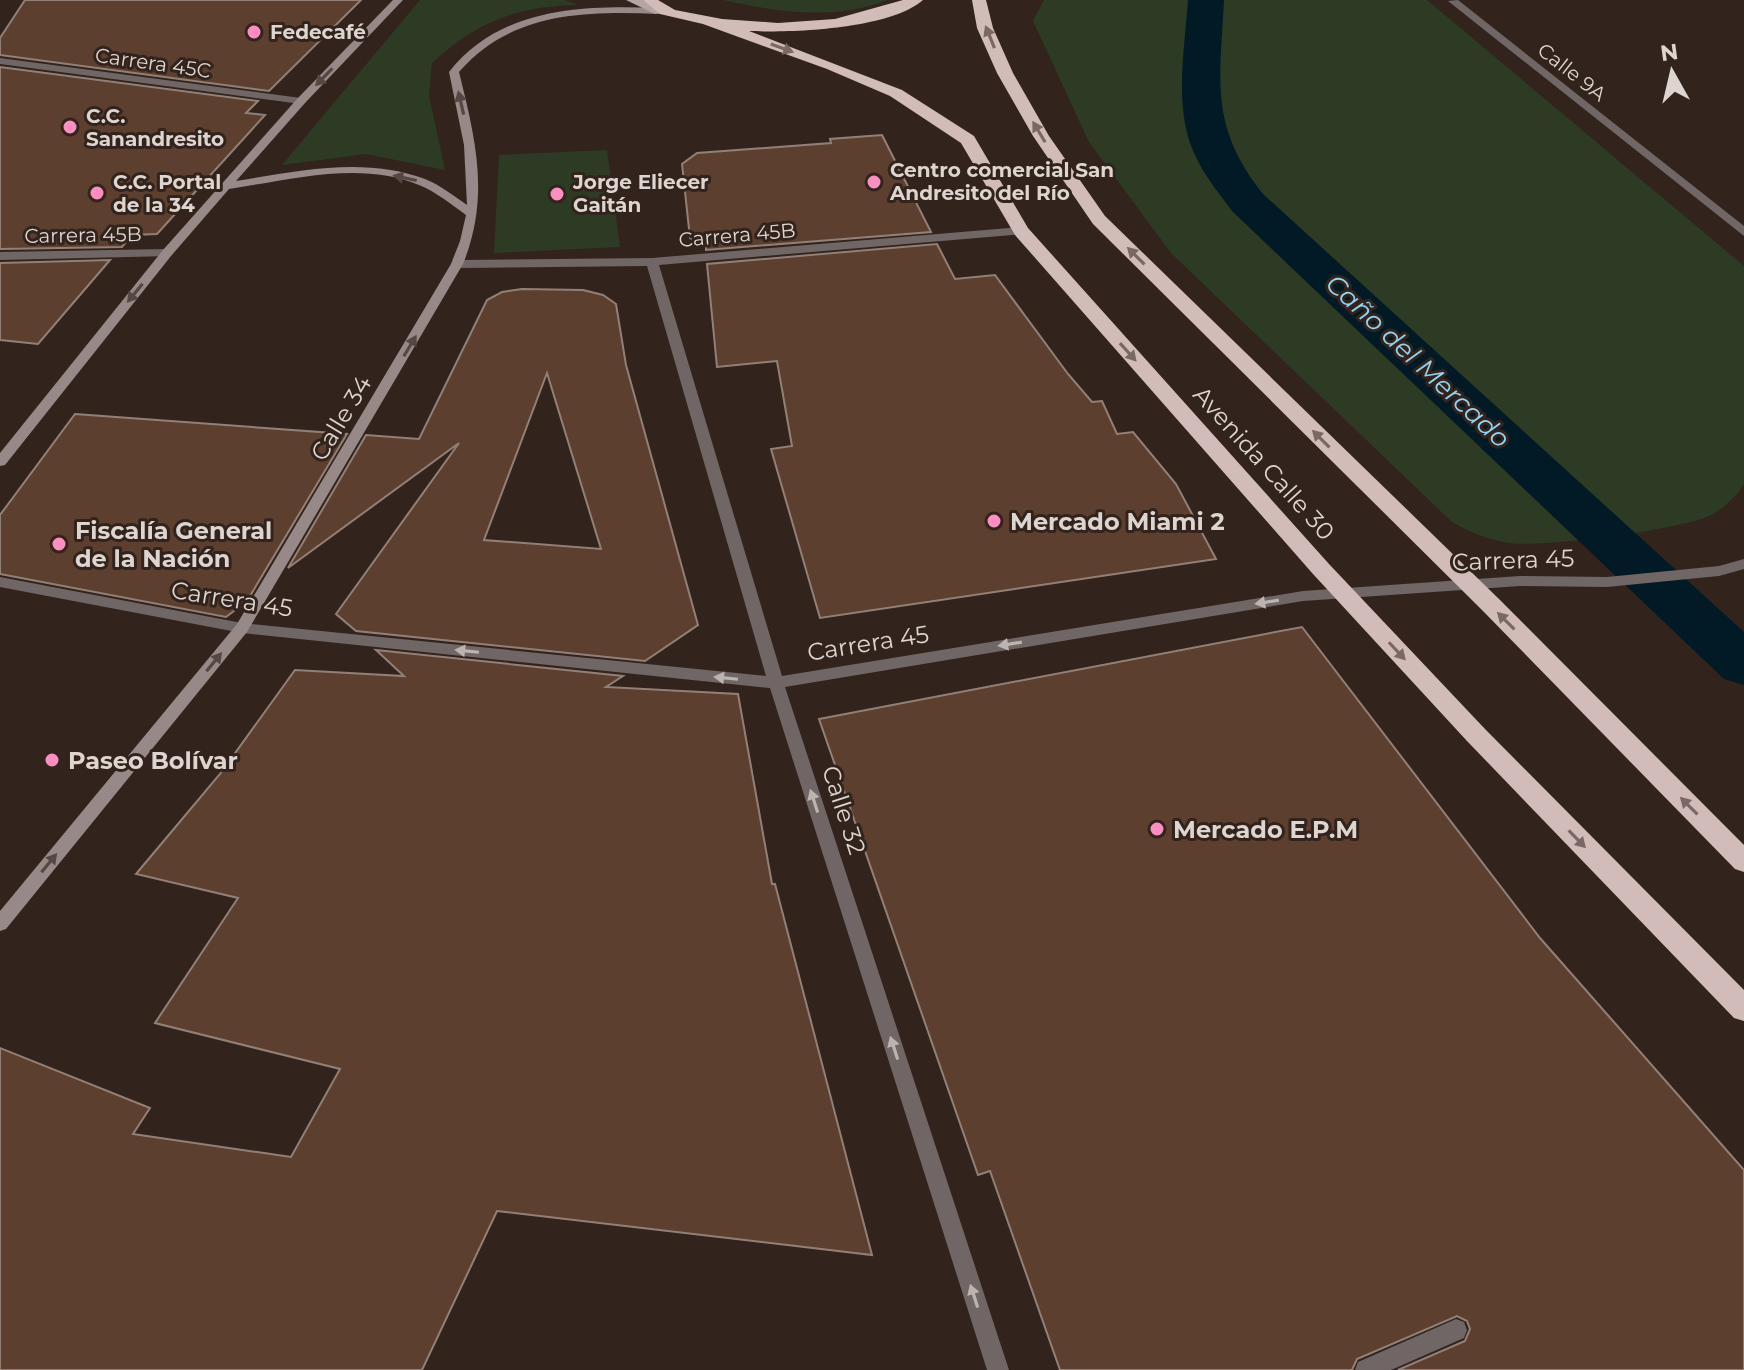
<svg xmlns="http://www.w3.org/2000/svg" width="1744" height="1370" viewBox="0 0 1744 1370" font-family="Montserrat,sans-serif">
<style>
.green{fill:#2d3b24}
.lines{fill:none;stroke-linecap:round;stroke-linejoin:round}
.canal{fill:#011a25;fill-rule:evenodd}
.building{fill:#5d3f2f;stroke:#928077;stroke-width:2;fill-rule:evenodd}
.lane{fill:#6f6665;fill-rule:evenodd}
.street{fill:#6f6665;fill-rule:evenodd}
.secondary{fill:#978988;fill-rule:evenodd}
.primary{fill:#b6a4a2;fill-rule:evenodd}
.highway{fill:#d2bcba;fill-rule:evenodd}
.oneway{fill:#7a6864}
.oneway2{fill:#554742}
.oneway3{fill:#bdb4b0}
.poi-dot{fill:#fd8ec0;stroke:#32241d;stroke-width:3}
.labels{text-anchor:middle;dominant-baseline:central;stroke-width:6;stroke-linejoin:round;paint-order:stroke}
.far-poi-label{font-size:20px;font-weight:bold;fill:#ded5d0;stroke:#32241d;text-anchor:start}
.far-street-label{font-size:20px;fill:#ded5d0;stroke:#32241d}
.street-label{font-size:24px;fill:#ded5d0;stroke:#32241d}
.poi-label{font-size:24px;font-weight:bold;fill:#ded5d0;stroke:#32241d;text-anchor:start}
.water-label{font-size:26px;font-style:italic;fill:#93d4f4;stroke:#32241d}
</style>
<rect width="100%" height="100%" fill="#32241d"/>
<g class="green">
<path d="M 420,0 L 565,0 L 578,5 C 517,6 476,22 432,63 L 429,96 L 445,170 L 366,154 L 282,165 Z"/>
<path d="M 723,0 L 887,0 C 835,21 776,12 723,0 Z"/>
<path d="M 1044,0 L 1427,0 L 1744,266 L 1744,484 C 1737,495 1724,508 1713,514 C 1689,529 1539,548 1510,543 C 1488,540 1472,533 1452,522 L 1171,253 L 1089,142 L 1033,21 Z"/>
<polygon points="607,150 620,247 494,253 499,155"/>
</g>
<g class="lines">
<path class="canal" d="M 1188,0 L 1224,0 C 1220,81 1209,126 1263,194 L 1744,632 L 1744,685 L 1724,679 L 1233,212 C 1217,191 1199,169 1190,143 C 1175,98 1185,46 1188,0 Z"/>
</g>
<g class="building">
<polygon points="25,0 361,0 269,91 0,55 0,38"/>
<polygon points="0,67 258,101 246,113 265,115 157,234 132,235 122,247 0,249"/>
<polygon points="882,135 931,232 706,250 706,246 690,238 682,164 697,153 831,143 830,139"/>
<polygon points="937,244 955,279 995,275 1068,374 1092,402 1102,401 1117,434 1133,432 1176,484 1216,559 820,618 771,449 792,446 777,361 717,367 707,264"/>
<polygon points="110,260 38,344 0,340 0,263"/>
<path d="M 522,289 L 583,290 L 603,295 L 616,304 L 626,365 L 698,625 L 645,661 L 356,631 L 336,614 L 459,443 L 288,568 L 366,435 L 419,439 L 487,300 L 502,292 ZM 547,373 L 601,549 L 484,540 Z"/>
<polygon points="75,414 347,434 247,601 226,617 0,574 0,515"/>
<polygon points="1302,627 1540,938 1744,1170 1744,1370 1398,1370 1465,1341 1470,1329 1467,1321 1457,1316 1357,1359 1352,1370 1060,1370 990,1171 978,1175 819,719"/>
<polygon points="376,650 623,676 606,687 738,694 772,884 775,884 872,1255 497,1211 422,1370 0,1370 0,1048 150,1108 133,1134 291,1157 340,1069 155,1023 238,898 136,874 220,774 295,670 404,676"/>
</g>
<g class="lines">
<g class="lane">
<polygon points="1458,0 1744,226 1744,236 1448,1"/>
<polygon points="1456,1319 1464,1322 1467,1330 1464,1338 1391,1370 1355,1370 1358,1362"/>
</g>
<g class="street">
<polygon points="0,58 301,98 306,101 301,104 0,64"/>
<polygon points="1021,227 1025,228 1025,234 659,265 782,676 1303,591 1520,576 1607,577 1719,566 1744,559 1744,569 1719,576 1607,587 1520,586 1303,601 785,687 1009,1370 987,1370 770,688 242,633 0,587 0,577 242,623 766,676 647,266 457,268 451,264 457,260 652,258"/>
<polygon points="167,249 173,253 171,256 0,260 0,252"/>
</g>
<path class="secondary" d="M 393,0 L 403,0 L 305,103 L 236,181 C 298,171 364,156 425,179 C 440,185 454,196 467,205 L 464,145 L 449,72 C 500,7 583,5 659,8 L 664,11 L 659,14 C 585,11 511,12 459,72 C 476,141 490,197 463,264 L 247,632 L 6,929 L 0,931 L 0,911 L 237,624 L 451,264 L 460,241 L 466,215 C 451,204 436,192 419,185 C 361,160 289,180 229,189 L 171,256 L 5,465 L 0,466 L 0,453 L 163,250 L 297,99 Z"/>
<polygon class="primary" points="626,0 643,0 665,11 655,14"/>
<g class="highway">
<path d="M 643,0 L 658,0 L 675,10 L 722,19 L 778,23 L 835,19 L 903,0 L 923,0 C 890,29 792,33 749,31 L 902,90 L 974,136 L 1028,228 L 1329,564 L 1485,729 L 1744,990 L 1744,1021 L 1734,1018 L 1467,741 L 1313,574 L 1015,235 L 961,143 L 890,96 L 827,69 L 703,24 L 660,14 Z"/>
<polygon points="972,0 986,0 993,28 1013,73 1049,136 1105,216 1499,599 1744,845 1744,872 1735,869 1483,611 1093,224 1033,136 997,73 977,28"/>
</g>
</g>
<defs><path id="oneway-solid" d="M-6-.8H1V-3.2L6.5 0L1 3.2V.8H-6Z" transform="scale(2)"/></defs>
<g class="oneway">
<use href="#oneway-solid" transform="translate(990 37) rotate(-112)"/>
<use href="#oneway-solid" transform="translate(782 48) rotate(20)"/>
<use href="#oneway-solid" transform="translate(1039 132) rotate(-121)"/>
<use href="#oneway-solid" transform="translate(1136 256) rotate(-135)"/>
<use href="#oneway-solid" transform="translate(1128 352) rotate(48)"/>
<use href="#oneway-solid" transform="translate(1321 439) rotate(-135)"/>
<use href="#oneway-solid" transform="translate(1506 621) rotate(-135)"/>
<use href="#oneway-solid" transform="translate(1397 651) rotate(47)"/>
<use href="#oneway-solid" transform="translate(1689 806) rotate(-135)"/>
<use href="#oneway-solid" transform="translate(1577 839) rotate(46)"/>
</g>
<g class="oneway2">
<use href="#oneway-solid" transform="translate(324 77) rotate(134)"/>
<use href="#oneway-solid" transform="translate(461 103) rotate(-103)"/>
<use href="#oneway-solid" transform="translate(405 178) rotate(-168)"/>
<use href="#oneway-solid" transform="translate(135 293) rotate(129)"/>
<use href="#oneway-solid" transform="translate(410 346) rotate(-59)"/>
<use href="#oneway-solid" transform="translate(214 662) rotate(-51)"/>
<use href="#oneway-solid" transform="translate(49 863) rotate(-51)"/>
</g>
<g class="oneway3">
<use href="#oneway-solid" transform="translate(1267 602) rotate(171)"/>
<use href="#oneway-solid" transform="translate(1010 644) rotate(171)"/>
<use href="#oneway-solid" transform="translate(467 651) rotate(-174)"/>
<use href="#oneway-solid" transform="translate(726 678) rotate(-174)"/>
<use href="#oneway-solid" transform="translate(814 801) rotate(-108)"/>
<use href="#oneway-solid" transform="translate(894 1048) rotate(-108)"/>
<use href="#oneway-solid" transform="translate(974 1296) rotate(-108)"/>
</g>
<g class="poi-dot">
<circle cx="254" cy="32" r="8"/>
<circle cx="70" cy="127" r="8"/>
<circle cx="874" cy="182" r="8"/>
<circle cx="97" cy="193" r="8"/>
<circle cx="557" cy="194" r="8"/>
<circle cx="994" cy="521" r="8"/>
<circle cx="59" cy="544" r="8"/>
<circle cx="52" cy="760" r="8"/>
<circle cx="1157" cy="829" r="8"/>
</g>
<g class="labels">
<g class="far-poi-label">
<text x="270" y="32">Fedecafé</text>
<text x="86" y="116">C.C.<tspan x="86" dy="23">Sanandresito</tspan></text>
<text x="890" y="170">Centro comercial San<tspan x="890" dy="23">Andresito del Río</tspan></text>
<text x="113" y="182">C.C. Portal<tspan x="113" dy="23">de la 34</tspan></text>
<text x="573" y="182">Jorge Eliecer<tspan x="573" dy="23">Gaitán</tspan></text>
</g>
<g class="far-street-label">
<text transform="translate(153 63) rotate(8)">Carrera 45C</text>
<text transform="translate(1572 72) rotate(38)">Calle 9A</text>
<text transform="translate(83 235) rotate(-1)">Carrera 45B</text>
<text transform="translate(737 235) rotate(-5)">Carrera 45B</text>
</g>
<g class="street-label">
<text transform="translate(341 418) rotate(-59)">Calle 34</text>
<text transform="translate(1264 463) rotate(48)">Avenida Calle 30</text>
<text transform="translate(1513 560) rotate(-2)">Carrera 45</text>
<text transform="translate(232 599) rotate(9)">Carrera 45</text>
<text transform="translate(868 643) rotate(-9)">Carrera 45</text>
<text transform="translate(844 810) rotate(72)">Calle 32</text>
</g>
<g class="poi-label">
<text x="1010" y="521">Mercado Miami 2</text>
<text x="75" y="530">Fiscalía General<tspan x="75" dy="28">de la Nación</tspan></text>
<text x="68" y="760">Paseo Bolívar</text>
<text x="1173" y="829">Mercado E.P.M</text>
</g>
<g class="water-label">
<text transform="translate(1418 361) rotate(43)">Caño del Mercado</text>
</g>
</g>
<g transform="translate(1672 72) rotate(352)" stroke="#32241d" stroke-width="6" paint-order="stroke">
<path d="M0-6L14 30L0 20L-14 30Z" fill="#ded5d0"/>
<text y="-12" font-size="22" font-weight="bold" text-anchor="middle" fill="#ded5d0">N</text>
</g>
</svg>
